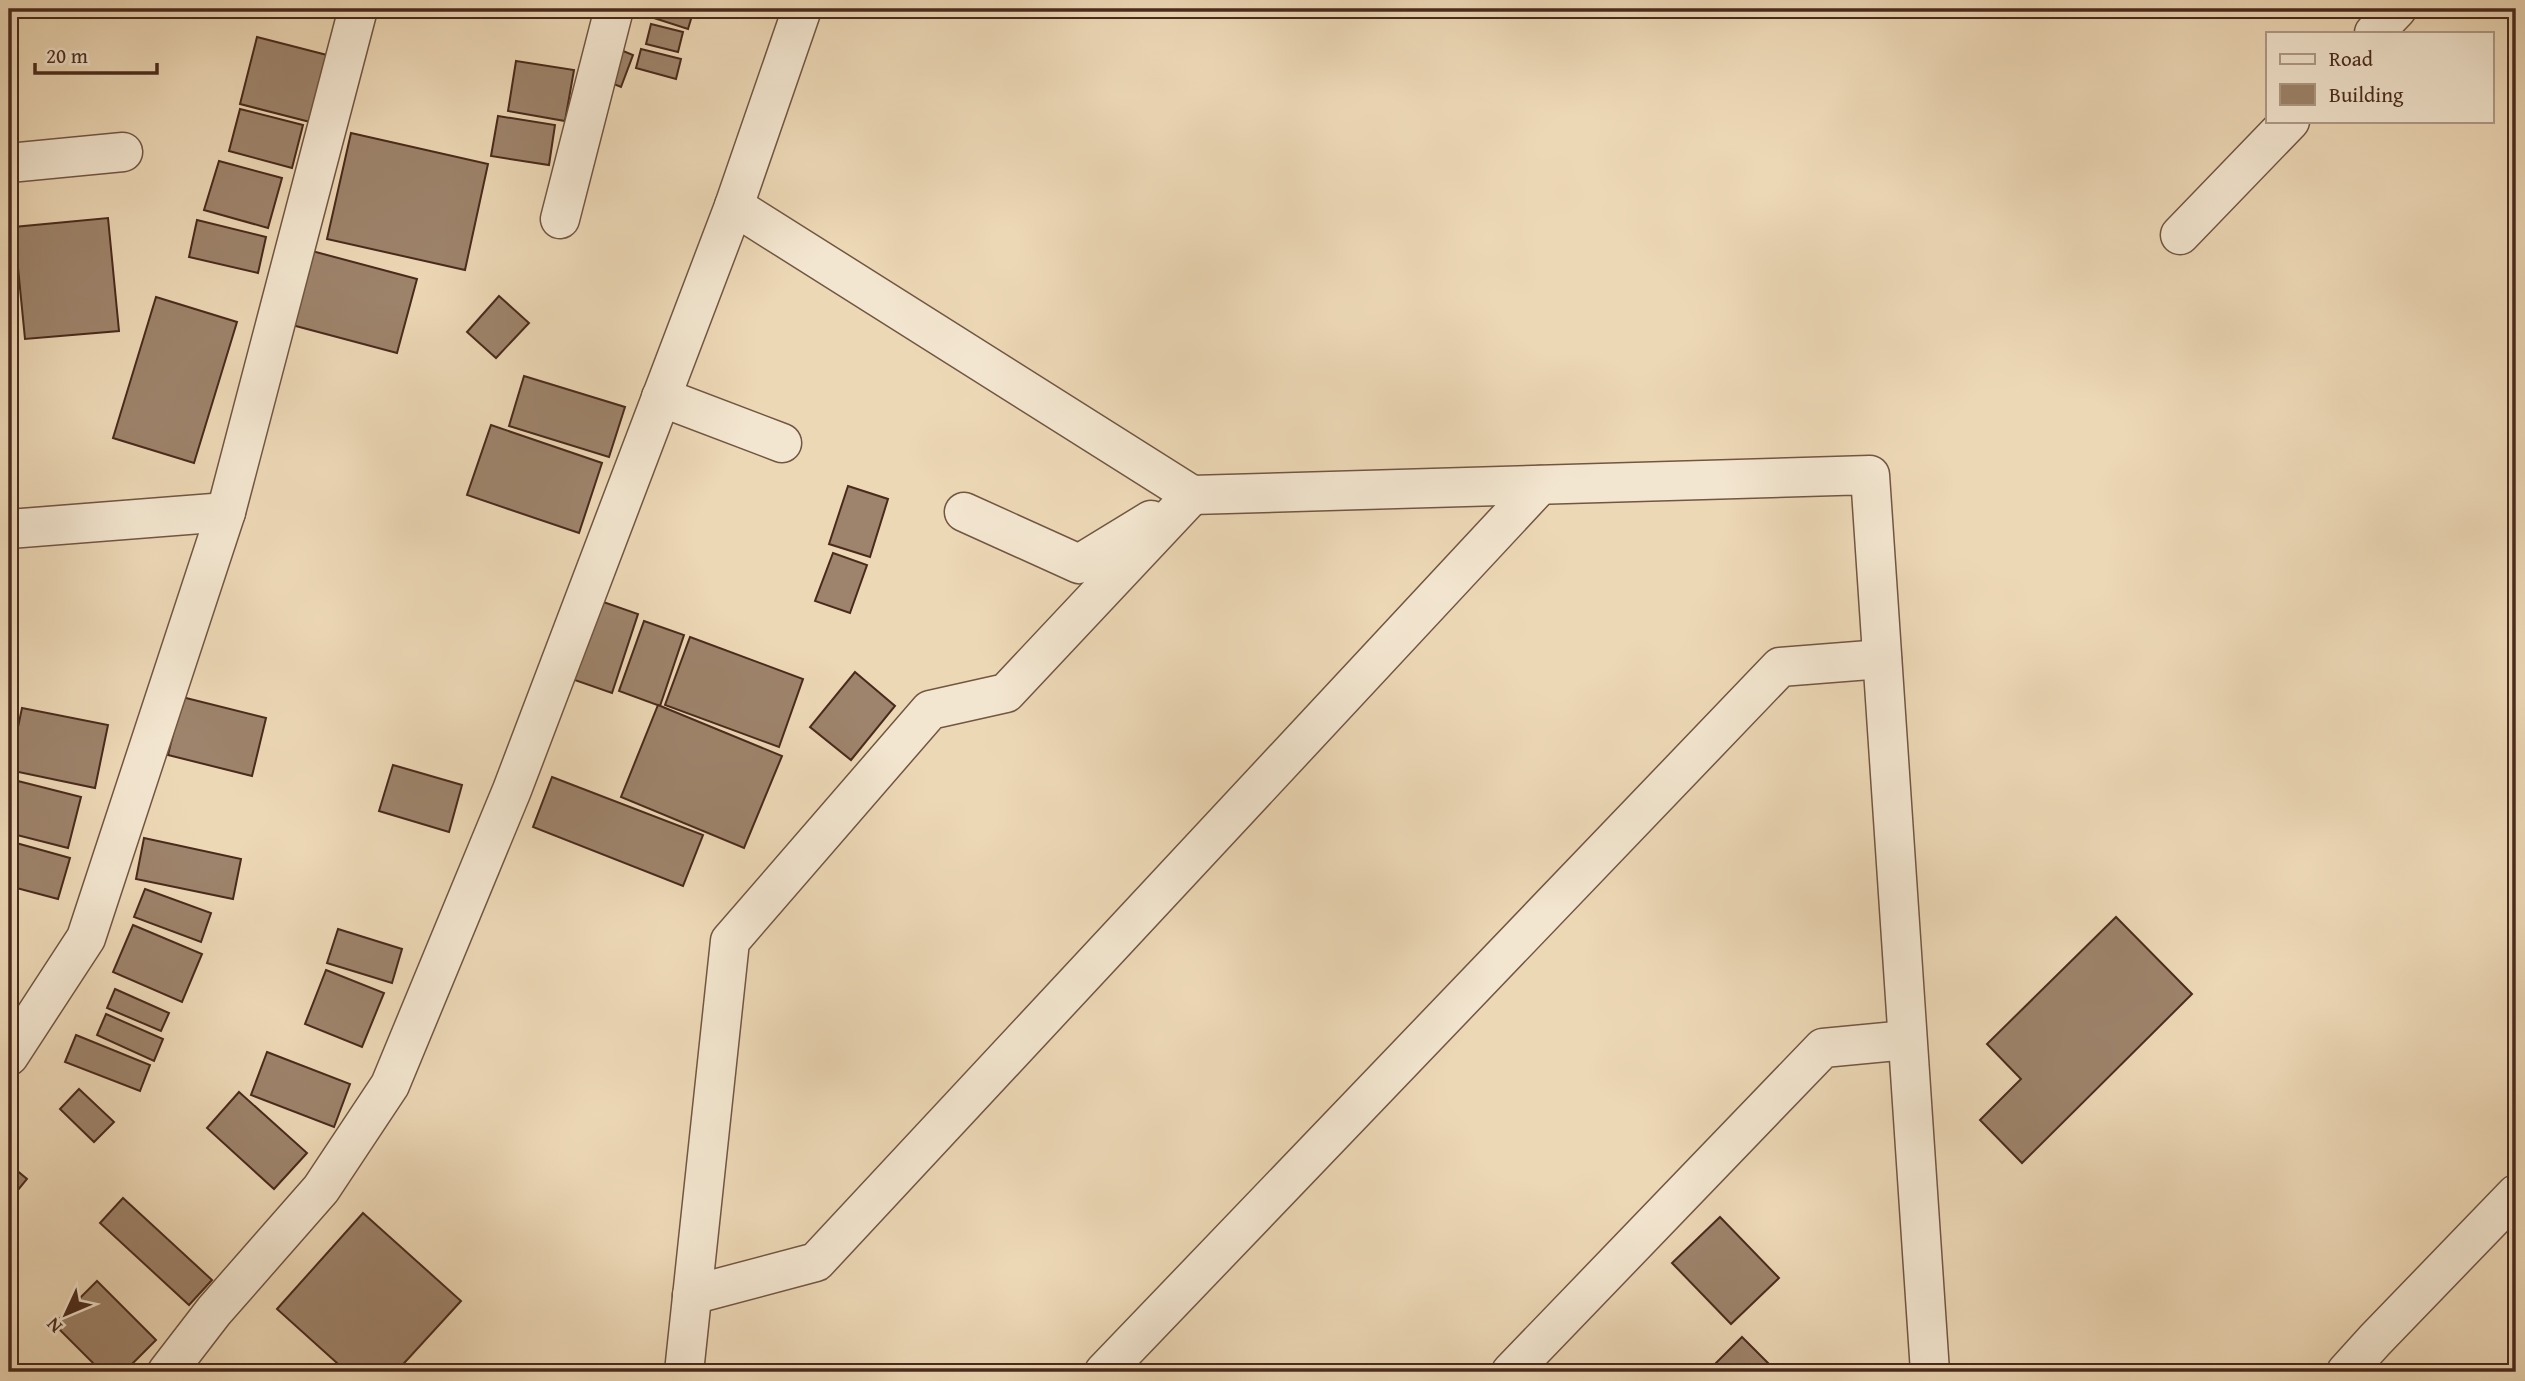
<svg xmlns="http://www.w3.org/2000/svg" width="2525" height="1381" viewBox="0 0 2525 1381" font-family="'Gentium Book Plus',serif">
<style>
.building{fill:#9e846c;stroke:#492a1c;stroke-width:2}
.lines{fill:none;stroke-linecap:round;stroke-linejoin:round}
.street-casing{stroke:#725642;stroke-width:41}
.street{stroke:#f3e6d0;stroke-width:38}
</style>
<rect width="100%" height="100%" fill="#edd8b6"/>
<filter id="stains"><feTurbulence type="fractalNoise" baseFrequency=".00286" numOctaves="4"/><feColorMatrix values="0 0 0 0 .2 0 0 0 0 .09 0 0 0 0 .02 0 0 0 .5 -.17"/></filter>
<radialGradient id="worn" r=".72"><stop offset=".6" stop-color="#630" stop-opacity="0"/><stop offset="1" stop-color="#630" stop-opacity=".3"/></radialGradient>
<g class="building">
<polygon points="626,9 694,9 688,29"/>
<polygon points="651,24 683,32 678,52 646,44"/>
<polygon points="257,37 327,55 310,122 240,104"/>
<polygon points="611,46 633,55 621,87 599,78"/>
<polygon points="641,49 681,59 676,79 636,68"/>
<polygon points="516,61 574,70 565,121 508,111"/>
<polygon points="240,109 303,125 292,168 229,151"/>
<polygon points="498,116 555,125 549,165 491,156"/>
<polygon points="351,133 488,164 465,270 327,239"/>
<polygon points="219,161 282,178 268,228 204,210"/>
<polygon points="108,218 119,331 25,339 14,227"/>
<polygon points="197,220 266,237 258,273 189,257"/>
<polygon points="312,251 417,279 397,353 292,325"/>
<polygon points="499,296 529,323 496,358 467,332"/>
<polygon points="156,297 237,322 194,463 113,438"/>
<polygon points="524,376 625,407 609,457 509,426"/>
<polygon points="491,425 602,463 579,533 467,495"/>
<polygon points="848,486 888,499 870,557 829,544"/>
<polygon points="833,553 867,565 850,613 815,601"/>
<polygon points="589,597 638,614 612,693 563,676"/>
<polygon points="644,621 684,635 660,706 619,691"/>
<polygon points="690,637 803,679 779,747 665,705"/>
<polygon points="855,672 895,706 851,760 810,727"/>
<polygon points="182,697 266,718 252,776 168,755"/>
<polygon points="658,705 782,756 744,848 621,797"/>
<polygon points="22,708 108,725 95,788 9,770"/>
<polygon points="393,765 462,785 449,832 379,811"/>
<polygon points="552,777 703,835 683,886 533,827"/>
<polygon points="10,779 81,797 68,848 9,833"/>
<polygon points="144,838 241,859 233,899 136,879"/>
<polygon points="9,841 70,858 58,899 9,886"/>
<polygon points="145,889 211,913 201,942 134,917"/>
<polygon points="2116,917 2192,994 2022,1163 1980,1120 2021,1079 1987,1044"/>
<polygon points="133,925 202,954 182,1002 113,972"/>
<polygon points="338,929 402,949 392,983 327,963"/>
<polygon points="326,970 384,993 362,1047 305,1024"/>
<polygon points="115,989 169,1013 161,1031 107,1008"/>
<polygon points="106,1014 163,1039 154,1061 97,1035"/>
<polygon points="76,1035 150,1065 140,1091 65,1062"/>
<polygon points="267,1052 350,1084 334,1127 251,1095"/>
<polygon points="79,1089 114,1122 94,1142 60,1109"/>
<polygon points="239,1092 307,1153 274,1189 207,1128"/>
<polygon points="9,1164 27,1179 9,1201"/>
<polygon points="123,1198 212,1280 189,1305 100,1223"/>
<polygon points="363,1213 461,1301 396,1372 347,1372 277,1309"/>
<polygon points="1720,1217 1779,1278 1731,1324 1672,1263"/>
<polygon points="97,1281 156,1340 124,1372 102,1372 54,1324"/>
<polygon points="1742,1337 1777,1372 1707,1372"/>
</g>
<g class="lines">
<defs>
<g id="street">
<polyline points="2374,33 2397,9"/>
<polyline points="9,163 123,152"/>
<polyline points="734,206 1192,495 1870,475 1930,1372"/>
<polyline points="560,219 614,9"/>
<polyline points="2180,235 2290,121"/>
<polyline points="661,397 782,443"/>
<polyline points="964,512 1079,564 1151,520"/>
<polyline points="9,529 226,512"/>
<polyline points="9,1056 86,938 226,512 358,9"/>
<polyline points="692,1295 816,1262 1540,485"/>
<polyline points="167,1372 214,1311 321,1189 390,1085 512,790 734,206 802,9"/>
<polyline points="684,1372 730,941 930,710 1006,693 1192,495"/>
<polyline points="1104,1372 1780,667 1882,659"/>
<polyline points="1511,1372 1823,1048 1907,1040"/>
<polyline points="2346,1372 2375,1340 2516,1194"/>
</g>
</defs>
<use href="#street" class="street-casing"/>
<use href="#street" class="street"/>
</g>
<rect width="2525" height="1381" fill="none" stroke="#edd8b6" stroke-width="35"/>
<rect x="10" y="10" width="2504" height="1360" fill="none" stroke="#492a1c" stroke-width="3.5"/>
<rect x="18" y="18" width="2490" height="1346" fill="none" stroke="#492a1c" stroke-width="2"/>
<rect x="2266" y="32" width="228" height="91" fill="#f3e6d0" stroke="#af9b88" stroke-width="2"/>
<rect x="2280" y="54" width="35" height="10" fill="#f3e6d0" stroke="#af9b88" stroke-width="2"/>
<text x="2329" y="66" font-size="21" fill="#492a1c">Road</text>
<rect x="2280" y="84" width="35" height="21" fill="#9e846c" stroke="#af9b88" stroke-width="2"/>
<text x="2329" y="102" font-size="21" fill="#492a1c">Building</text>
<g transform="translate(66 1314) rotate(226)" stroke="#f3e6d0" stroke-width="5" paint-order="stroke">
<path d="M0-5L12 26L0 18L-12 26Z" fill="#492a1c"/>
<text y="-10" font-size="19" font-weight="bold" text-anchor="middle" fill="#492a1c">N</text>
</g>
<path d="M35 63v10h122v-10" fill="none" stroke="#492a1c" stroke-width="3.5"/>
<text x="46" y="63" font-size="21" fill="#492a1c" stroke="#f3e6d0" stroke-width="5" paint-order="stroke">20 m</text>
<rect width="100%" height="100%" filter="url(#stains)"/>
<rect width="100%" height="100%" fill="url(#worn)"/>
</svg>
